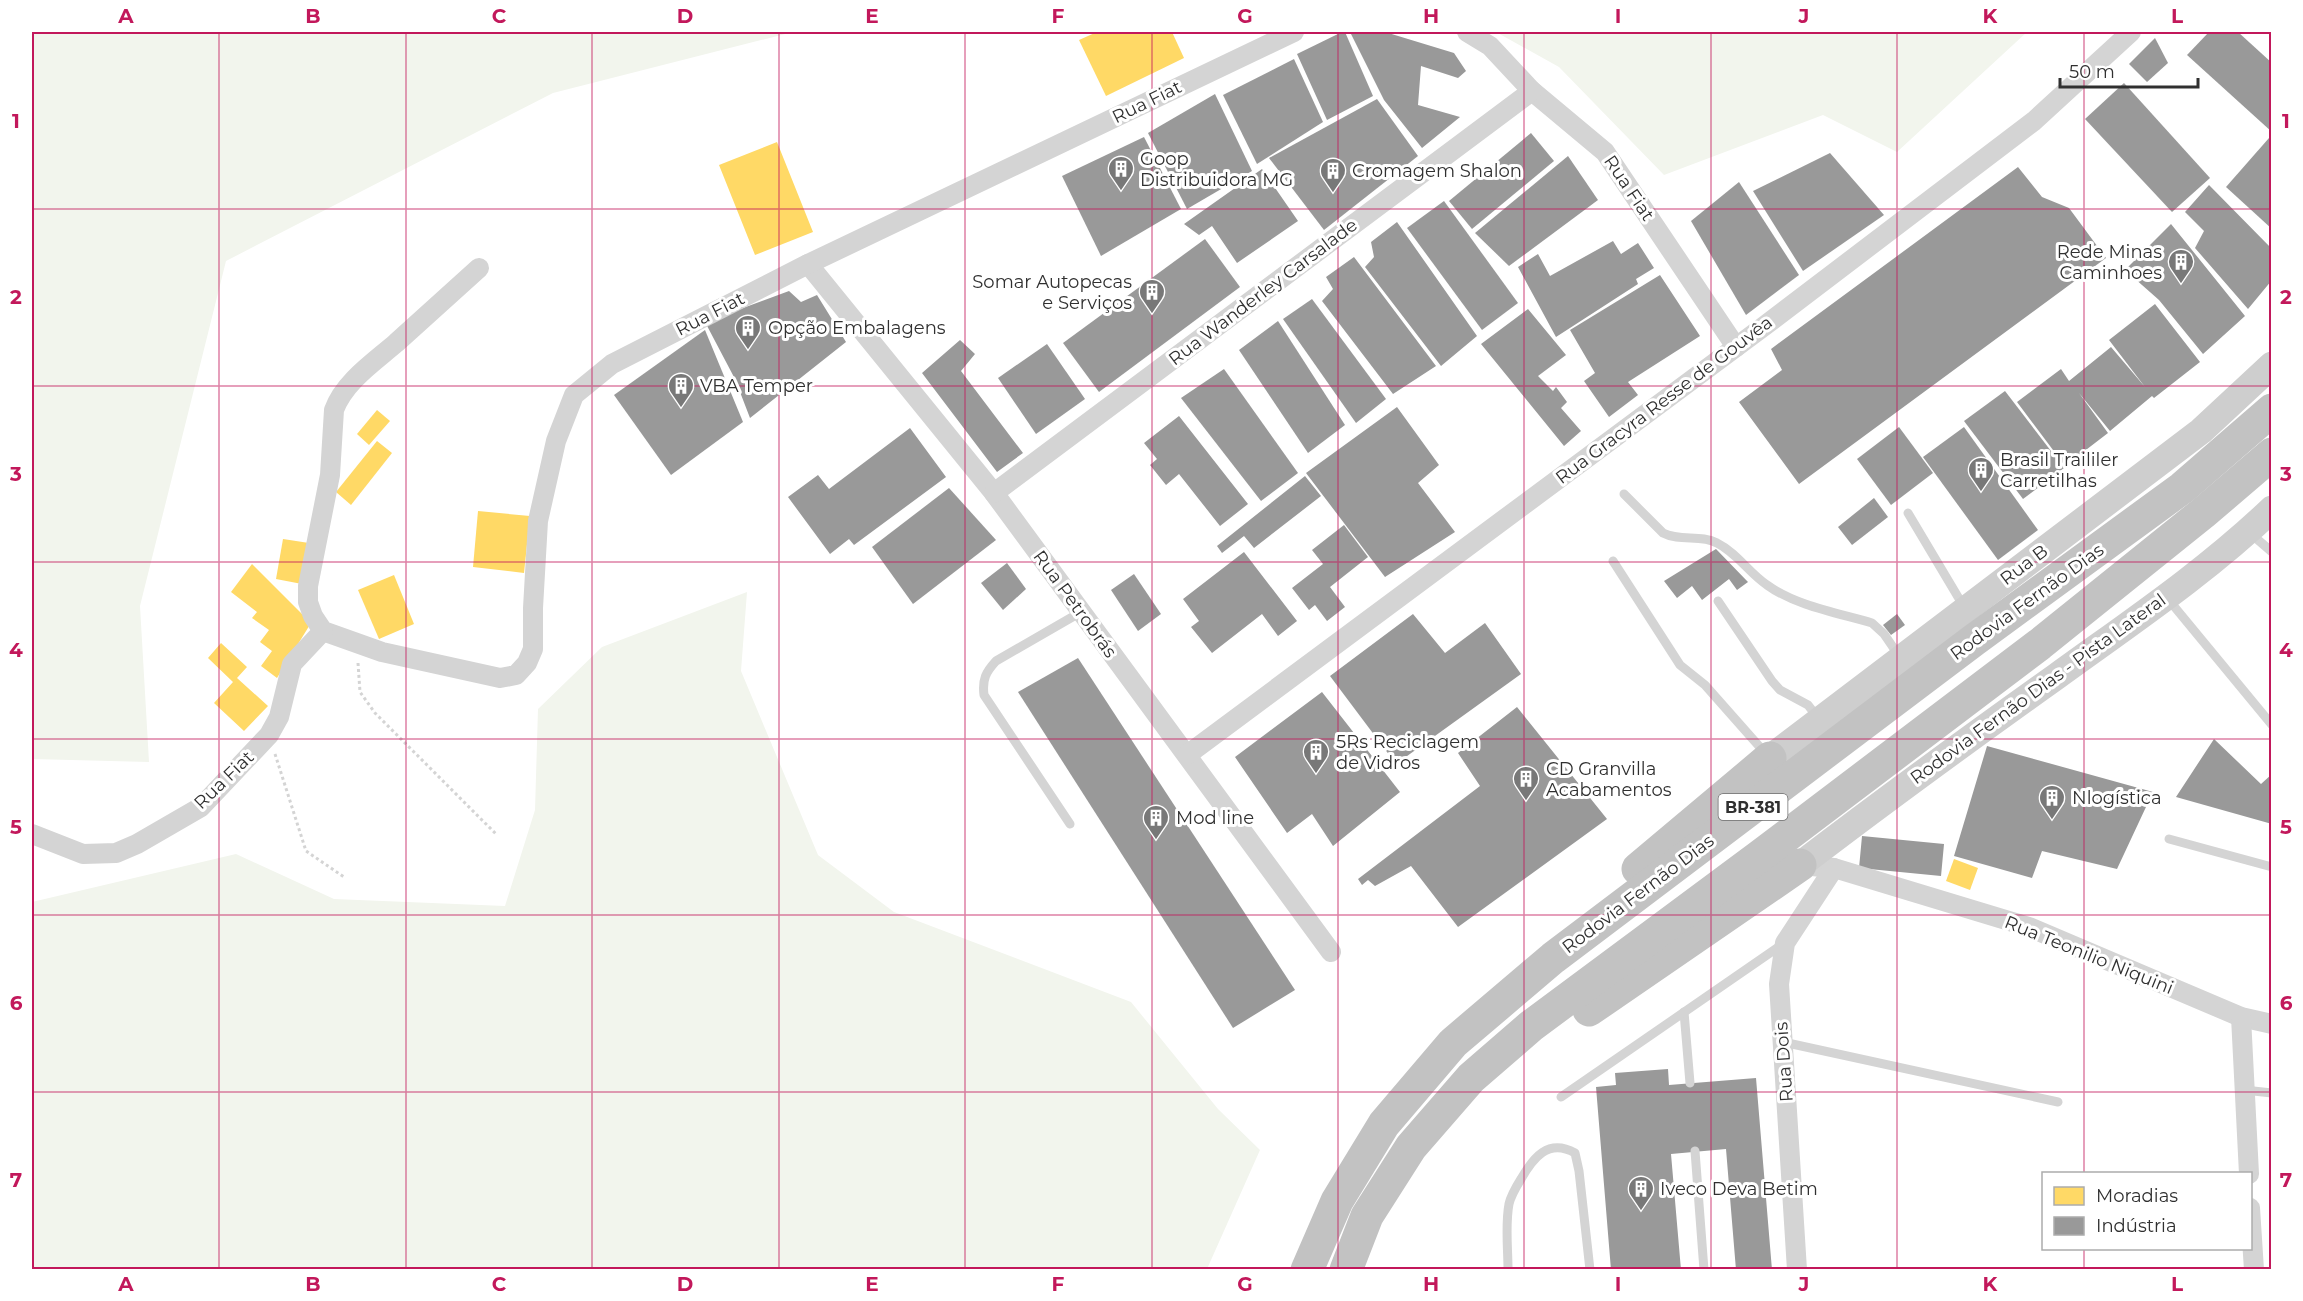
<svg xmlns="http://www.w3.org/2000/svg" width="2303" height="1301" viewBox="0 0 2303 1301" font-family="Montserrat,sans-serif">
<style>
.green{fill:#f2f5ed}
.homes{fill:#ffd966}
.industry{fill:#999}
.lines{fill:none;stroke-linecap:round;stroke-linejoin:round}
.path{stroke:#d4d4d4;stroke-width:3;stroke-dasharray:3 3;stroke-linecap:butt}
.lane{stroke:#d4d4d4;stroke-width:9}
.street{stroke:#d4d4d4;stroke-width:20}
.secondary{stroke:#cecece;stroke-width:27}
.highway{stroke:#c2c2c2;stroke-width:33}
.grid{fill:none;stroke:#c2185b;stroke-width:1.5;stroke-opacity:0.55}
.labels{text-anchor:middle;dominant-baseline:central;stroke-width:6;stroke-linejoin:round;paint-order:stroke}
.shield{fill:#fff;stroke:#6e6e6e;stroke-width:1.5}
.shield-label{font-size:16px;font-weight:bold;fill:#303030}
.street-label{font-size:18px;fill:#303030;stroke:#fff}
.poi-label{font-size:18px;fill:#303030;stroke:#fff;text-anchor:start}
.neatline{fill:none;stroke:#c2185b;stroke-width:2}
.grid-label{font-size:20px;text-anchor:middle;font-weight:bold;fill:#c2185b}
</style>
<rect width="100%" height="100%" fill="#fff"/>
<g class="green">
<polygon points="32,32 793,32 553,93 226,261 140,606 149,762 32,759"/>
<polygon points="1496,32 2027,32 1897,152 1823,115 1664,175 1559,67"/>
<polygon points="747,592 741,671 818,855 894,912 1131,1002 1218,1109 1260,1150 1207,1269 32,1269 32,902 236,854 334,899 505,906 535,810 538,709 602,647"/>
</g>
<g class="homes">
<polygon points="1097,32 1172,32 1184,58 1106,96 1079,40"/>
<polygon points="777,142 813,232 755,255 719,165"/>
<polygon points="377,410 390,421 369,445 357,434"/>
<polygon points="377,441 392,453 351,505 336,492"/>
<polygon points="478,511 530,516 524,573 473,567"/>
<polygon points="283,539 309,543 302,584 276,579"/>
<polygon points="252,564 311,623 277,678 261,666 272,651 260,642 269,630 252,618 257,612 231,592"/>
<polygon points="394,575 414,624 379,639 358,590"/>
<polygon points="221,643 247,667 237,678 268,706 244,731 214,703 233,682 208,658"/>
<polygon points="1954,859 1978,868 1970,890 1946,881"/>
</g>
<g class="industry">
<polygon points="1342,32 1345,32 1373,96 1327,120 1297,54"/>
<polygon points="1359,32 1385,32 1454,53 1466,71 1458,78 1421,66 1418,105 1460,117 1422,148 1384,100 1351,34"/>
<polygon points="2209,32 2238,32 2272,63 2272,132 2187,55"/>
<polygon points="2155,38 2168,63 2147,82 2129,64"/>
<polygon points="1294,59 1323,122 1257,164 1223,95"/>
<polygon points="2124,83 2210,178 2172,212 2085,119"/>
<polygon points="1215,94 1252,171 1187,209 1148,133"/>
<polygon points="1377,99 1418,156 1324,230 1269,158"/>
<polygon points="1531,133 1554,161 1472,229 1449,201"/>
<polygon points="1144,137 1181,209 1101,256 1062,176"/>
<polygon points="2269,138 2272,140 2272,229 2226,187"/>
<polygon points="1830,153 1884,215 1803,271 1753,191"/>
<polygon points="1568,156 1598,200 1509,266 1475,233"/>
<polygon points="2018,167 2042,197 2069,208 2106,258 1799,484 1739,402 1782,370 1771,349"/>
<polygon points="1262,169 1298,221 1237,263 1212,226 1199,235 1184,224"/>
<polygon points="1739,182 1799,275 1746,315 1691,221"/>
<polygon points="2209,185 2272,249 2272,280 2248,309 2195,248 2204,231 2185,212"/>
<polygon points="1444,201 1518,303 1482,330 1407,228"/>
<polygon points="1397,222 1477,336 1441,366 1365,267 1374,257 1371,242"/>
<polygon points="2171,224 2245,316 2203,354 2159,300 2125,270"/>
<polygon points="1205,239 1240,287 1099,392 1063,343"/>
<polygon points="1613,241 1621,254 1638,243 1654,268 1636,279 1638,284 1556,337 1518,267 1538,254 1550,276"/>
<polygon points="1354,257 1436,366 1393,394 1322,301 1333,289 1326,277"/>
<polygon points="1660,275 1700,336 1628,382 1638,395 1609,417 1584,381 1595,373 1570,330"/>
<polygon points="789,291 801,302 817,295 846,342 750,418 735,379 705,322"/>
<polygon points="1312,299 1386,399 1356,423 1283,319"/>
<polygon points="2155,304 2200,362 2154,398 2152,396 2110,431 2079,393 2108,433 2065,466 2017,402 2061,369 2069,381 2111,347 2145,387 2109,340"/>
<polygon points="1528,309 1566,355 1538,376 1553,391 1556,387 1567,402 1561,408 1581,431 1564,446 1481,344"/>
<polygon points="1278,321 1345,425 1308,453 1239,350"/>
<polygon points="705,330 743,422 671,475 614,395"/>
<polygon points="960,340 975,354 961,371 1023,453 997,472 922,373"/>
<polygon points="1047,344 1085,399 1036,434 998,378"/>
<polygon points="1224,369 1298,473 1261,501 1181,398"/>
<polygon points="2005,391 2064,468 2023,499 1964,421"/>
<polygon points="1397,407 1439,465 1418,483 1455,532 1385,577 1306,473"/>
<polygon points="1179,416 1248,504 1220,526 1179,474 1166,485 1150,465 1157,459 1144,443"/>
<polygon points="1899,427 1933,473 1891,505 1857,459"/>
<polygon points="1964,427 2038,530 1998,560 1923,457"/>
<polygon points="910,428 946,477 854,545 849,539 830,554 788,497 818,475 829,489"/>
<polygon points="1305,476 1321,496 1254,548 1244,536 1222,553 1217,546"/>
<polygon points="949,488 996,540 913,604 872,547"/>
<polygon points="1874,498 1888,517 1852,545 1838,527"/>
<polygon points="1344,525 1368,557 1330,587 1345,607 1327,621 1315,605 1309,610 1292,588 1323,564 1312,550"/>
<polygon points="1716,549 1748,582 1737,590 1729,579 1702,600 1692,586 1677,598 1664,581"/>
<polygon points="1244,552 1297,621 1278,636 1262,614 1212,653 1191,627 1199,621 1183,599"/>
<polygon points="1007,563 1026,589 1003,610 981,583"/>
<polygon points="1134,574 1161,614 1138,631 1111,590"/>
<polygon points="1413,614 1445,653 1485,623 1521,674 1396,764 1330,676"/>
<polygon points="1897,614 1905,625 1891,635 1883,625"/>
<polygon points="1078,658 1295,990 1233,1028 1018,692"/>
<polygon points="1322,692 1400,792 1333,846 1312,814 1287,833 1235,757"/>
<polygon points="1517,707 1607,819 1458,927 1411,866 1375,886 1368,880 1362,885 1358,879 1480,786 1458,753"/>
<polygon points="2214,739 2261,784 2272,774 2272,824 2176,797"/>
<polygon points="1987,746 2153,792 2117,869 2042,851 2032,878 1954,856"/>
<polygon points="1862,836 1944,844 1941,876 1859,868"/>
<polygon points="1668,1069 1669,1085 1756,1078 1772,1270 1736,1270 1726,1149 1671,1154 1681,1270 1611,1270 1596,1087 1616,1085 1615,1073"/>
</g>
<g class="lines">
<g class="path">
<polyline points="358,663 360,692 375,713 496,834"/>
<polyline points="275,754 306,851 344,877"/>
</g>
<g class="lane">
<path d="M 1624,494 L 1663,533 C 1680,542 1701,534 1717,543 C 1737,553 1749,573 1767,585 C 1796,606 1838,613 1872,623 L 1884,634 L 1899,656"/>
<polyline points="1908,513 1964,607"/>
<polyline points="2250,533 2272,552"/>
<polyline points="1613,561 1680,665 1705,685 1766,754"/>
<polyline points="2168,599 2272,725"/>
<polyline points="1718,601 1772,681 1780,690 1808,705 1818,718"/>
<path d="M 1070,824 L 984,695 C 982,679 986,672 996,661 L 1081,612"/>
<polyline points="2169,839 2272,867"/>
<polyline points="1684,1012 1690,1083"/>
<polyline points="1783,1042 2058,1102"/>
<polyline points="2244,1090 2272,1093"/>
<polyline points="1561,1097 1783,944"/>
<polyline points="1695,1151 1704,1270"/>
<path d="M 1508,1270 C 1508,1248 1505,1225 1509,1204 C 1511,1195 1516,1187 1521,1179 C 1533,1158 1548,1138 1575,1153 L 1579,1171 L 1590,1270"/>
</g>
<g class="street">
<polyline points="1467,32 1490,46 1532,91 1605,152 1736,347"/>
<polyline points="808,264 994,493 1331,952"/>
<path d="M 479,268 C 451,293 424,318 396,343 C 374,362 344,382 334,410 L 330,475 L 308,586 L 308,602 L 313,616 L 323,631 L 382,652 L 500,678 L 516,675 L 527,663 L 533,649 L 533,608 L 538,521 L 556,441 L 574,395 L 612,364 L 808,264 L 1294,32"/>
<polyline points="994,493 1532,91"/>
<polyline points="1187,755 1763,327 2034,121 2131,32"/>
<polyline points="32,834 83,854 116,853 137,844 201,807 269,735 279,717 292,664 323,631"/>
<polyline points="1800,865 1834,868 2029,927 2241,1017 2272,1024"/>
<polyline points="2241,1017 2249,1174"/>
<polyline points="2250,1208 2254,1270"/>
<polyline points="1797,1270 1779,984 1785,943 1834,868"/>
</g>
<g class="secondary">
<polyline points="1770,758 2201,431 2272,365"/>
<path d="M 1800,865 C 1885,800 1970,738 2057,676 C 2130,623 2206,572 2272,509"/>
</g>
<g class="highway">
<polyline points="1638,869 1770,758"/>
<polyline points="1589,1010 1800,865"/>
<polyline points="1307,1270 1337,1201 1384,1124 1453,1043 1553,958 1974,640 2182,488 2272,410"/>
<polyline points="1346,1270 1367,1216 1411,1147 1471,1078 1531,1026 1760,856 2040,644 2203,513 2272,454"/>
</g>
</g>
<path class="grid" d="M 219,32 L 219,1270M 406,32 L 406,1270M 592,32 L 592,1270M 779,32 L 779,1270M 965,32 L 965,1270M 1152,32 L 1152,1270M 1338,32 L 1338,1270M 1524,32 L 1524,1270M 1711,32 L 1711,1270M 1897,32 L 1897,1270M 2084,32 L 2084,1174M 32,209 L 2272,209M 32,386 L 2272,386M 32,562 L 2272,562M 32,739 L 2272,739M 32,915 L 2272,915M 32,1092 L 2272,1092M 2084,1248 L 2084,1270"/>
<defs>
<symbol id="building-pin" viewBox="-11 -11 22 30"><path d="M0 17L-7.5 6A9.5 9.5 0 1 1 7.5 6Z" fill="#787878" stroke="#fff"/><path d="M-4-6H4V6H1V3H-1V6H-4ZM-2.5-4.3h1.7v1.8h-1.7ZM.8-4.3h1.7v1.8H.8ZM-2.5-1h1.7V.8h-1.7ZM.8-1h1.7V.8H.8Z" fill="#fff"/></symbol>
</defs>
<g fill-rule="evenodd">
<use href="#building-pin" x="1106" y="154" width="30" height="40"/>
<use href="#building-pin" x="1318" y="156" width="30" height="40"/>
<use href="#building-pin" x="2166" y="247" width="30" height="40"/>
<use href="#building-pin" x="1137" y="277" width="30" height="40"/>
<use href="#building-pin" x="733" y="313" width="30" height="40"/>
<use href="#building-pin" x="666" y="371" width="30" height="40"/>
<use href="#building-pin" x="1966" y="455" width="30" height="40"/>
<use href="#building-pin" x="1301" y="737" width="30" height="40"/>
<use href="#building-pin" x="1511" y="764" width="30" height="40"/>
<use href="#building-pin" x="2037" y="783" width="30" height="40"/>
<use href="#building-pin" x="1141" y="803" width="30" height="40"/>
<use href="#building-pin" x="1626" y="1174" width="30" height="40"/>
</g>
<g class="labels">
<rect class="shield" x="1718.5" y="794" width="69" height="26" rx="4.5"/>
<g class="shield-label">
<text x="1753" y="807">BR-381</text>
</g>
<g class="street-label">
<text transform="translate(1147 102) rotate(-26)">Rua Fiat</text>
<text transform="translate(1629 188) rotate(56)">Rua Fiat</text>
<text transform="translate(1263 292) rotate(-37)">Rua Wanderley Carsalade</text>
<text transform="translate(710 314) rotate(-27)">Rua Fiat</text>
<text transform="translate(1664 400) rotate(-37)">Rua Gracyra Resse de Gouvêa</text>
<text transform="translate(2024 565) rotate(-37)">Rua B</text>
<text transform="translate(2027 602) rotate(-36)">Rodovia Fernão Dias</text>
<text transform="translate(1075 604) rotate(54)">Rua Petrobrás</text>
<text transform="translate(2038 689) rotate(-36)">Rodovia Fernão Dias - Pista Lateral</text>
<text transform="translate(224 780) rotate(-44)">Rua Fiat</text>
<text transform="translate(1638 894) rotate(-37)">Rodovia Fernão Dias</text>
<text transform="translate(2089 955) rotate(22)">Rua Teonilio Niquini</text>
<text transform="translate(1784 1062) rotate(-94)">Rua Dois</text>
</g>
<g class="poi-label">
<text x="1140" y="159">Goop<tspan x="1140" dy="21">Distribuidora MG</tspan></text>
<text x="1352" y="171">Cromagem Shalon</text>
<text x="2162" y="252" text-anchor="end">Rede Minas<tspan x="2162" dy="21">Caminhoes</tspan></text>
<text x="1132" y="282" text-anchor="end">Somar Autopecas<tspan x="1132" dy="21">e Serviços</tspan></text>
<text x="768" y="328">Opção Embalagens</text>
<text x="700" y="386">VBA Temper</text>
<text x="2000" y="460">Brasil Traililer<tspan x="2000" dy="21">Carretilhas</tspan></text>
<text x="1336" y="742">5Rs Reciclagem<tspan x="1336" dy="21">de Vidros</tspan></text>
<text x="1546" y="769">CD Granvilla<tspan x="1546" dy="21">Acabamentos</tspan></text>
<text x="2072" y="798">Nlogística</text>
<text x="1176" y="818">Mod line</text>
<text x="1660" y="1189">Iveco Deva Betim</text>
</g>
</g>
<rect width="2303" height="1301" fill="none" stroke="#ffffff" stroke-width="66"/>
<rect x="2042" y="1172" width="210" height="78" fill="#ffffff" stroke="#acacac" stroke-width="1.5"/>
<rect x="2054" y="1187" width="30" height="18" fill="#ffd966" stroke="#acacac" stroke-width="1.5"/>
<text x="2096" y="1202" font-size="18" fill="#303030">Moradias</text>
<rect x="2054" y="1217" width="30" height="18" fill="#999999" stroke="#acacac" stroke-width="1.5"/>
<text x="2096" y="1232" font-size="18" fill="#303030">Indústria</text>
<path d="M2060 78v9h138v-9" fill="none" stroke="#303030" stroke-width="3"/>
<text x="2069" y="78" font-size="18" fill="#303030" stroke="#ffffff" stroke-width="4.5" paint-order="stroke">50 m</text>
<rect x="33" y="33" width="2237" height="1235" class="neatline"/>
<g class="grid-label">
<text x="126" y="23">A</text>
<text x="313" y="23">B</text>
<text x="499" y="23">C</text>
<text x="685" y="23">D</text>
<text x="872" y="23">E</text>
<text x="1058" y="23">F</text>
<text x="1245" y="23">G</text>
<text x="1431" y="23">H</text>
<text x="1618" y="23">I</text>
<text x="1804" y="23">J</text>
<text x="1990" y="23">K</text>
<text x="2177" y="23">L</text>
<text x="16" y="128">1</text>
<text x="2286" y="128">1</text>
<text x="16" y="304">2</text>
<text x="2286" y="304">2</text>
<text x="16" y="481">3</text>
<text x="2286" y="481">3</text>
<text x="16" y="657">4</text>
<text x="2286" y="657">4</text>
<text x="16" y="834">5</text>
<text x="2286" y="834">5</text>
<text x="16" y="1010">6</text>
<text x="2286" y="1010">6</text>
<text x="16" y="1187">7</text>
<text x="2286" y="1187">7</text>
<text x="126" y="1291">A</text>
<text x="313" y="1291">B</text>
<text x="499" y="1291">C</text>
<text x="685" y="1291">D</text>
<text x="872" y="1291">E</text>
<text x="1058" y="1291">F</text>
<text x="1245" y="1291">G</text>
<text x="1431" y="1291">H</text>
<text x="1618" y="1291">I</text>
<text x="1804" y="1291">J</text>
<text x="1990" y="1291">K</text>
<text x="2177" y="1291">L</text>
</g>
</svg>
